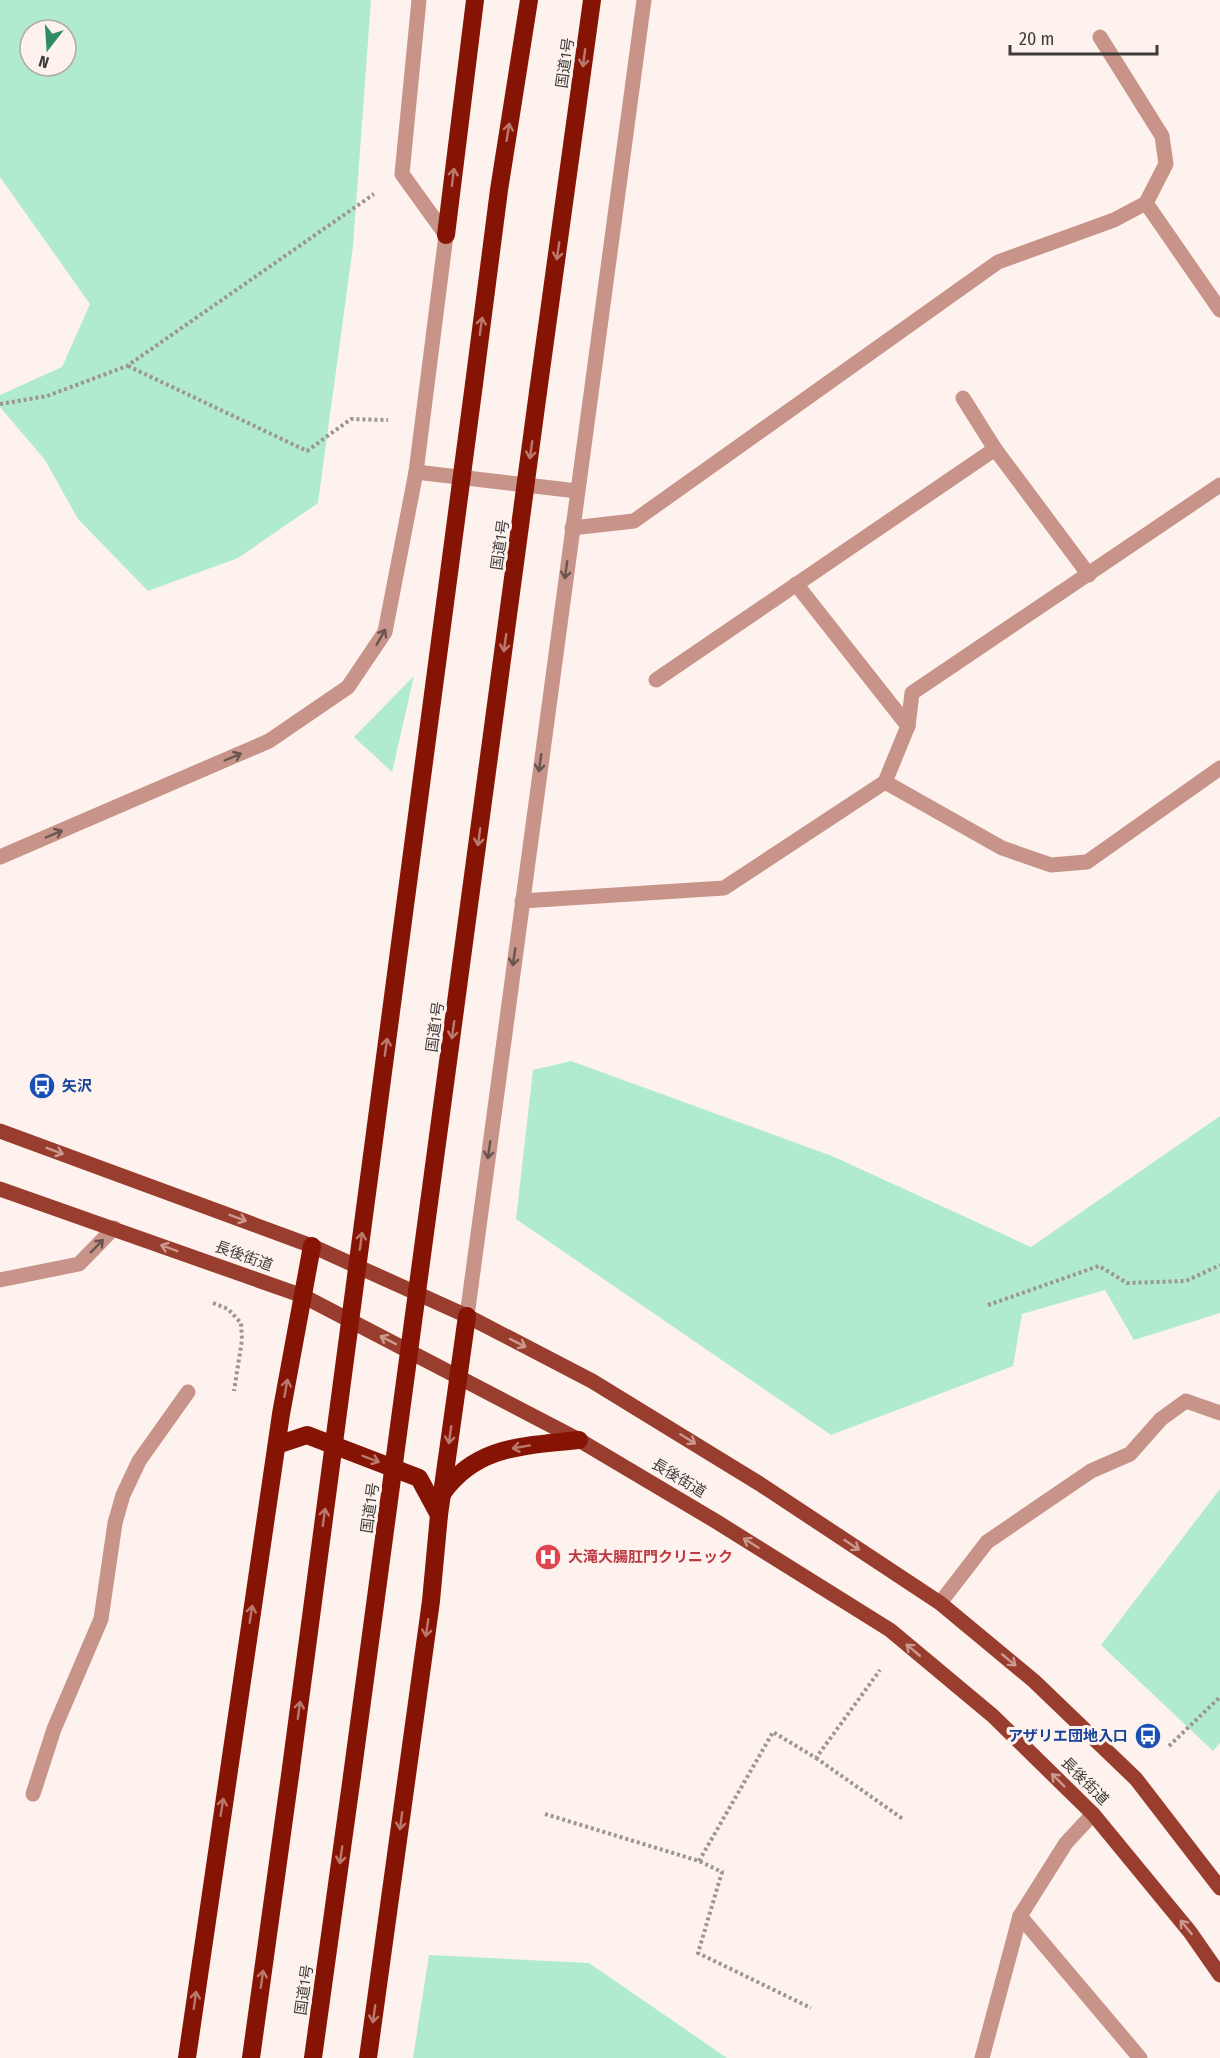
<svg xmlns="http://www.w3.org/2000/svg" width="1220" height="2058" viewBox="0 0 1220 2058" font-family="'Fira Sans Condensed','Noto Sans JP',sans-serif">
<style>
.green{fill:#b1ebcd;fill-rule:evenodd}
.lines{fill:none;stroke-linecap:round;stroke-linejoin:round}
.path{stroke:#9c9591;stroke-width:4;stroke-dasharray:3 3;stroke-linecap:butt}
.minor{stroke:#c89388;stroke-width:15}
.major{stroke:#993d2e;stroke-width:15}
.highway{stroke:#851404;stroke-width:18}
.highway-bridge{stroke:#851404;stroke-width:18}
.oneway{stroke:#bb786d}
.oneway2{stroke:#685551}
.oneway3{stroke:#cb988e}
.labels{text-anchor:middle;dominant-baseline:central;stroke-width:6;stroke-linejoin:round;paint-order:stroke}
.street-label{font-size:15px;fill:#3f3b39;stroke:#fdf2ed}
.transit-label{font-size:15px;font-weight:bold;fill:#164399;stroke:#fdf2ed;text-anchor:start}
.health-label{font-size:15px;font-weight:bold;fill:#be3a42;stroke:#fdf2ed;text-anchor:start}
</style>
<rect width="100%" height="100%" fill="#fdf2ed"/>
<g class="green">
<path d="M 0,0 L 371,0 L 353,246 L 318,503 L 238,558 L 148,591 L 78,519 L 45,460 L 0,407 L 0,395 L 62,367 L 90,304 L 0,177 ZM 30,30 L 66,30 L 66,66 L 30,66 Z"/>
<polygon points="414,676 392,772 354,737"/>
<polygon points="571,1061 832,1156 1031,1247 1220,1116 1220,1313 1134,1340 1105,1290 1022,1314 1013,1366 831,1435 516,1219 533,1070"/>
<polygon points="1220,1489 1220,1743 1213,1751 1101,1645"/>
<polygon points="429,1955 589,1963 727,2058 413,2058"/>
</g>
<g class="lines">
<g class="path">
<polyline points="128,366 307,451 351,419 388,420"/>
<polyline points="0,404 47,396 127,366 374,194"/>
<polyline points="213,1303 228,1309 241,1323 242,1340 234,1391"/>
<polyline points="988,1305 1099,1266 1127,1283 1186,1281 1220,1265"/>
<polyline points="1169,1746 1220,1697"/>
<polyline points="816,1758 903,1819"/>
<polyline points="545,1814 699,1861 722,1872 698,1953 811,2008"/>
<polyline points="699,1861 773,1732 816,1758 880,1670"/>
</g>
<g class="minor">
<polyline points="1146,203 1220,310"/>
<polyline points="963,398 995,449 1089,575"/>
<polyline points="416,472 577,491"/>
<polyline points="572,528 634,521 998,262 1114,220 1146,203 1166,164 1162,136 1100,37"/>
<polyline points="796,584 908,726"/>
<polyline points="656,680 995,449"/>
<polyline points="885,782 908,726 912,693 1220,485"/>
<polyline points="0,857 269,741 348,687 385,632 416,472 446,235 402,174 419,0"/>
<polyline points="522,901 724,888 885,782 1002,848 1051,865 1087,862 1220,768"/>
<polyline points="0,1280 79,1264 114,1228"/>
<polyline points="467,1316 644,0"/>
<polyline points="940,1603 987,1542 1091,1471 1130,1454 1161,1419 1186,1401 1220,1413"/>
<polyline points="33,1794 54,1729 101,1619 115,1523 123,1495 139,1461 188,1392"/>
<polyline points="1020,1916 1140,2058"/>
<polyline points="982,2058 1020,1916 1066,1843 1093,1814"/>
</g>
<g class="major">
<polyline points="0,1131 312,1246 467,1316 592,1381 760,1484 940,1603 1034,1681 1136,1779 1220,1888"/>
<polyline points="0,1189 303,1296 579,1440 717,1522 890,1630 993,1716 1093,1814 1190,1932 1220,1975"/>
</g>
<g class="highway">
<polyline points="446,235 475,0"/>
<polyline points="474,384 499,190 529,0"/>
<polyline points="538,392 592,0"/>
<polyline points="277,1445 307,1435 419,1478 439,1515"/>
<path d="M 442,1494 C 476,1445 525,1446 579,1440"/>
<polyline points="187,2058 281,1414 312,1246"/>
<polyline points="251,2058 291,1768"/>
<polyline points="313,2058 352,1776"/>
<polyline points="368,2058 431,1601 439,1515 467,1316"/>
</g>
<g class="highway-bridge">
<polyline points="291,1768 474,384"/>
<polyline points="352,1776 538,392"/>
</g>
</g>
<defs><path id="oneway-shaft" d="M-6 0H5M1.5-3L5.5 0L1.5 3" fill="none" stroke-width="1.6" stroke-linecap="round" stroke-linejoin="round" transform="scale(1.5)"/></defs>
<g class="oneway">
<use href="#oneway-shaft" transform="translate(584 58) rotate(98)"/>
<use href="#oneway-shaft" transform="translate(508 132) rotate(-81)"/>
<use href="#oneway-shaft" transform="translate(453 177) rotate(-83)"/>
<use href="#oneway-shaft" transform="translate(558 251) rotate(98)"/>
<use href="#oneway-shaft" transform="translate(481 326) rotate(-82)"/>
<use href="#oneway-shaft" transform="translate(531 450) rotate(98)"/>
<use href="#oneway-shaft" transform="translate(505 643) rotate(98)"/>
<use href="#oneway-shaft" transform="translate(479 837) rotate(98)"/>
<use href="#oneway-shaft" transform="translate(453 1030) rotate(98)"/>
<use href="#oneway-shaft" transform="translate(386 1047) rotate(-82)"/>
<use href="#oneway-shaft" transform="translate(361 1241) rotate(-82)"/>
<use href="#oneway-shaft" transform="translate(286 1388) rotate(-80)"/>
<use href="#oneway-shaft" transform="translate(450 1435) rotate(98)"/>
<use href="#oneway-shaft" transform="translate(521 1447) rotate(170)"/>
<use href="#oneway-shaft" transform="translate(371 1459) rotate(21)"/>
<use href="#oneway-shaft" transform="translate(324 1517) rotate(-82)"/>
<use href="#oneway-shaft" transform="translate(251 1614) rotate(-81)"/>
<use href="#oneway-shaft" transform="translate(427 1628) rotate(98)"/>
<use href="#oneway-shaft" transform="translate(299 1710) rotate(-82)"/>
<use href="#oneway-shaft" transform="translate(222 1807) rotate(-81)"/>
<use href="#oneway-shaft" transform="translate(401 1821) rotate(98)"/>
<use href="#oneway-shaft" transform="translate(341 1855) rotate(98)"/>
<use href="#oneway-shaft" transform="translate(262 1979) rotate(-82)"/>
<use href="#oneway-shaft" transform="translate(195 2000) rotate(-82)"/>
<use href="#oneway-shaft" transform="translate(374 2014) rotate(98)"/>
</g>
<g class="oneway2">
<use href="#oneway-shaft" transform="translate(566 570) rotate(98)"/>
<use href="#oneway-shaft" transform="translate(381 637) rotate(-60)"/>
<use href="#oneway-shaft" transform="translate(233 757) rotate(-23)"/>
<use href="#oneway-shaft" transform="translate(540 763) rotate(98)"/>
<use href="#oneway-shaft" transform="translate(54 834) rotate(-23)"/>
<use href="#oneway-shaft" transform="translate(514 957) rotate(98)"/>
<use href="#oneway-shaft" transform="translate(489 1150) rotate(98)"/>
<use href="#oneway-shaft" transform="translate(97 1246) rotate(-46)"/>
</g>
<g class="oneway3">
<use href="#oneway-shaft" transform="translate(55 1151) rotate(20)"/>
<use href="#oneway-shaft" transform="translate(238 1218) rotate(21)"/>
<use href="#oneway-shaft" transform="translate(169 1248) rotate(-160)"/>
<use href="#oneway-shaft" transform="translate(388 1340) rotate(-153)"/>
<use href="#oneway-shaft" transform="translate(518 1343) rotate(27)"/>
<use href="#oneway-shaft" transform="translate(688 1439) rotate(32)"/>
<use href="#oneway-shaft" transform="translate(751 1543) rotate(-148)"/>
<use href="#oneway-shaft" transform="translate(852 1545) rotate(34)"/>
<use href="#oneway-shaft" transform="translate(913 1650) rotate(-140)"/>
<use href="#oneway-shaft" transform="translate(1009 1660) rotate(40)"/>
<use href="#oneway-shaft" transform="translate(1058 1780) rotate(-135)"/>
<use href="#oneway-shaft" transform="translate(1186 1927) rotate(-129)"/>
</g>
<defs>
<symbol id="bus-disc" viewBox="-11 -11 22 22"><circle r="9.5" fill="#1a4fb4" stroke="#fdf2ed"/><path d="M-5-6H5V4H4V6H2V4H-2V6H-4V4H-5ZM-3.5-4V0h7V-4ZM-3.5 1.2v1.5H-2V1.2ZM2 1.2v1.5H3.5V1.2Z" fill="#fff"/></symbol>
<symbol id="hospital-disc" viewBox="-11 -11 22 22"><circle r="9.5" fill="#e0444e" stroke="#fdf2ed"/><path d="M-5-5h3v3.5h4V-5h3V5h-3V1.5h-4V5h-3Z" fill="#fff"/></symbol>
</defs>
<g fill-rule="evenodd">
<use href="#bus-disc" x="27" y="1071" width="30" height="30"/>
<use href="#hospital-disc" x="533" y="1542" width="30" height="30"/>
<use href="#bus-disc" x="1133" y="1721" width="30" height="30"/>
</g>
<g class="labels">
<g class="street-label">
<text transform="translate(565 63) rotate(-82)">国道1号</text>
<text transform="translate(500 545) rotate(-82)">国道1号</text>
<text transform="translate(435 1027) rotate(-82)">国道1号</text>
<text transform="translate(244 1256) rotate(20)">長後街道</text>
<text transform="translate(679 1478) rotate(31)">長後街道</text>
<text transform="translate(370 1508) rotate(-82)">国道1号</text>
<text transform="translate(1085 1781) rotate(45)">長後街道</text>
<text transform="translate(304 1990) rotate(-82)">国道1号</text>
</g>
<g class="transit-label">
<text x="62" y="1086">矢沢</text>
<text x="1128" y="1736" text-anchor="end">アザリエ団地入口</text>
</g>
<g class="health-label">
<text x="568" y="1557">大滝大腸肛門クリニック</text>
</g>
</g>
<g transform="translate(48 48) rotate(197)"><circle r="28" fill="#fdf2ed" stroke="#b1a9a5" stroke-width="1.5"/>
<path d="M0-4.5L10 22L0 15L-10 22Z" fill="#308c63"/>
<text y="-9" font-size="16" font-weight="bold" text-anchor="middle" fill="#3f3b39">N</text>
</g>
<path d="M1010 45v9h147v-9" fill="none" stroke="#3f3b39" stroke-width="3"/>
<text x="1019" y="45" font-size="18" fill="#3f3b39" stroke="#fdf2ed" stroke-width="4.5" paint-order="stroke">20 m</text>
</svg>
